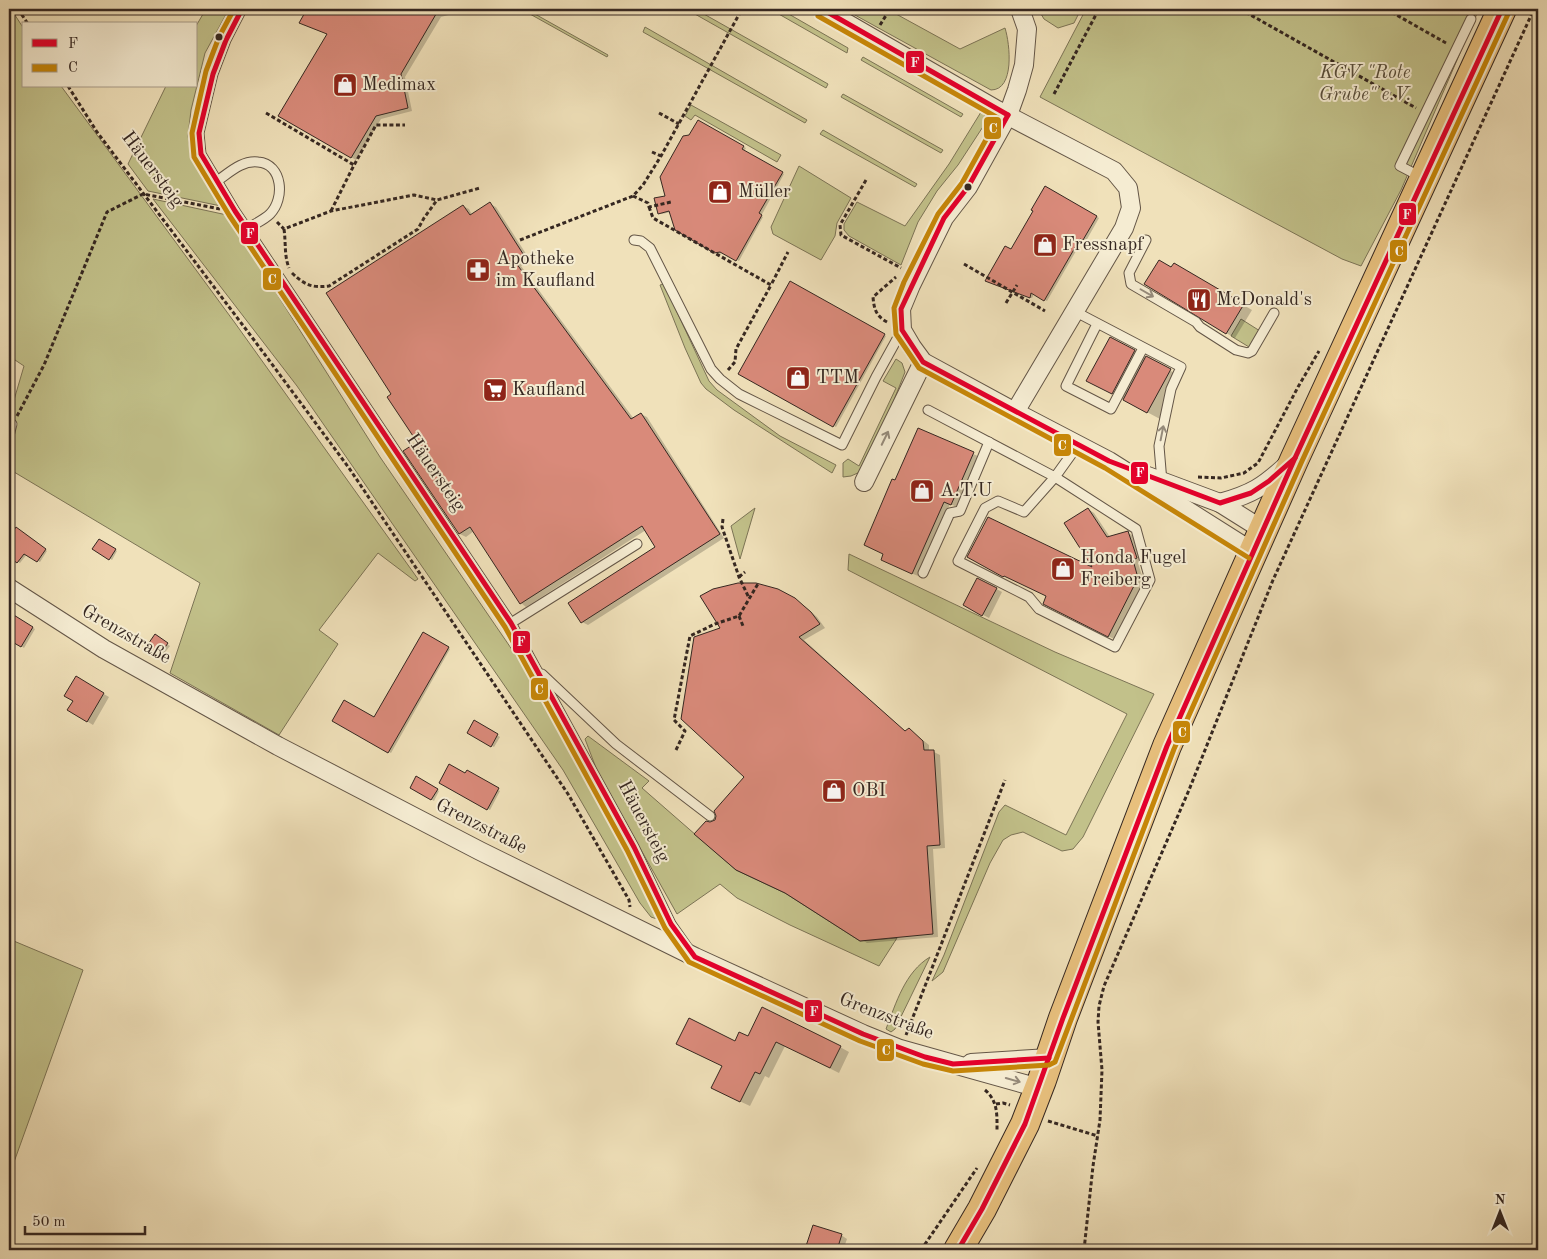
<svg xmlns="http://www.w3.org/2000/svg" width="1547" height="1259" viewBox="0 0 1547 1259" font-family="'Old Standard TT',serif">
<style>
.green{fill:#c2c18a;stroke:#7c7456}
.shadow{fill:#0003}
.building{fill:#d98a7a;stroke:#352721}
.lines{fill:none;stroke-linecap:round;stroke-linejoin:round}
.lane-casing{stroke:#645647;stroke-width:11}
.street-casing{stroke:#645647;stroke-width:20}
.primary-casing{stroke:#352721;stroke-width:30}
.path{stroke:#352721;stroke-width:3;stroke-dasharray:4 2.5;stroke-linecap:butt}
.lane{stroke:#f5ecd2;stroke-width:9}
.street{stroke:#f5ecd2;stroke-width:18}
.primary{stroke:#e8c07d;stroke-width:28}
.bus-1-casing{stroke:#f5ecd2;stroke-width:9}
.bus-2-casing{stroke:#f5ecd2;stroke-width:9}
.bus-1{stroke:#e4002b;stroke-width:5}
.bus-2{stroke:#c68608;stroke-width:5}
.oneway{stroke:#958a7a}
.bus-dot{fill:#352721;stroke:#f5ecd2;stroke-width:2}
.labels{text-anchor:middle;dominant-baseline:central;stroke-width:4;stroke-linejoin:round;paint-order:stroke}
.park-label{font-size:19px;font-style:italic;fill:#584e3b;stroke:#f5ecd2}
.poi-label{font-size:19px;fill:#352721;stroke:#f5ecd2;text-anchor:start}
.street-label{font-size:19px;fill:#352721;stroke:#f5ecd2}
.line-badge{stroke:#f5ecd2;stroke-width:2}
.badge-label{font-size:14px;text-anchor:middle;font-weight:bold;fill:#fff}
</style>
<rect width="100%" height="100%" fill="#f0e1ba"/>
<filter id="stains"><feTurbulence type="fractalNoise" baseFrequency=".004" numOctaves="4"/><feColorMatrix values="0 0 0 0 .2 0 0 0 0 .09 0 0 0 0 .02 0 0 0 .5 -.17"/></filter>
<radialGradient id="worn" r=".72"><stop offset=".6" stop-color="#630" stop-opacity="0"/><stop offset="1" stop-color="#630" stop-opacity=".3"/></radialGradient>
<g class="green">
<polygon points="9,9 11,9 24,29 24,86 61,86 235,323 418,579 415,581 378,553 319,630 338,644 279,735 170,673 200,583 9,469 9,417 24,366 9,356"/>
<polygon points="206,9 229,9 205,53 191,110 188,136 192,159 221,206 148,191 128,164 166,86 196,86 196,26"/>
<polygon points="521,9 526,9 608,55 607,57"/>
<polygon points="686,9 695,9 828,84 826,88"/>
<polygon points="770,9 780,9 848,48 847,53"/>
<path d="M 844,9 L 887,9 L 960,49 L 1005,28 C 1010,44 1015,90 991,90 Z"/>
<polygon points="1038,9 1081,9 1074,23 1058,28 1044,19"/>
<polygon points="1086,9 1479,9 1401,190 1361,266 1342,259 1040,97"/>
<polygon points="645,27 807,120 805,123 643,32"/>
<polygon points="863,57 963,114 961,117 861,60"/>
<polygon points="843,94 943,150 941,153 841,97"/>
<polygon points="691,105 781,155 777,162 695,115 691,120 685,116"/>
<polygon points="981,112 988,119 958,165 937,191 926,209 918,222 901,265 849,236 844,230 844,224 857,202 905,226 949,164"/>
<polygon points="823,130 917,184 915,187 820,134"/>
<polygon points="799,166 851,198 837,223 835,236 821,260 773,234 771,227"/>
<polygon points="153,199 227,215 380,457 576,743 660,920 651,917 640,903 563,770 297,386"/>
<polygon points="664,284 709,381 717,390 780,436 836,465 832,473 734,410 706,389 701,383 685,348 660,285"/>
<polygon points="1241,319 1260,331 1249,347 1231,336"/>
<polygon points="896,359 902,363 905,372 892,405 860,472 851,476 843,477 843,463 848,459 859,466 896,388 883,381"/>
<polygon points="755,508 740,559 731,526"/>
<polygon points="849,554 1055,652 1154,694 1083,837 1073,849 1062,851 1023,832 1011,835 1003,840 990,863 943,972 932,981 944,955 999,812 1005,805 1066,835 1127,714 848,570"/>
<polygon points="588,736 649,781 642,788 736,870 785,893 860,941 897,938 879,966 790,925 737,898 720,884 677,914 598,773 585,739"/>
<polygon points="9,939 83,970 9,1176"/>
<path d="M 930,957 L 895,1029 L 891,1032 L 886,1029 C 896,1003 905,972 930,957 Z"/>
</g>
<g class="shadow">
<polygon points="308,9 466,9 467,10 441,17 405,77 412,111 381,119 356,160 280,115 329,34 300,22"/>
<polygon points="699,122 746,148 744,151 784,174 761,216 763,217 739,261 724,253 718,254 676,229 671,212 662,214 659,213 690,137"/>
<polygon points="1045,187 1099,218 1086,241 1083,239 1047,301 1034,294 1032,298 988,282 1011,251 1035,211"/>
<polygon points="490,204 496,207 530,260 521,266 634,419 641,414 647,417 724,538 588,625 582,622 657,547 646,530 526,607 521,603 474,531 466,537 460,534 405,451 419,443 393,395 463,206 469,209 472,215"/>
<polygon points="1174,265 1252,310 1235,338 1226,333 1172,269"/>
<polygon points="790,283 886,336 836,427 739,374"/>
<polygon points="1134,351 1182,377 1160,419 1100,387"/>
<polygon points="918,430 980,457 957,507 950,504 918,576 888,563 896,482"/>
<polygon points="1088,509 1094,513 1110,537 1128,533 1134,536 1142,562 1138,563 1144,582 1114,639 1050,606 1047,596 1010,578 1010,579 969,557 1095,570"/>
<polygon points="17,529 47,551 40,562 27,554 20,563 9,555 9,540"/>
<polygon points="99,540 117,551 112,560 94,549"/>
<polygon points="978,579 1002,592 989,618 964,605"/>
<polygon points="778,590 801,603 817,617 825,628 804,640 906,732 909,730 914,733 929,745 929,752 934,752 940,755 945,848 933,849 938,937 867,943 790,895 710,824 716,821 746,777 722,628"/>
<polygon points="12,616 35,629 24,648 9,637 9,620"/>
<polygon points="423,634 450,649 391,753 333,721 375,718"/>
<polygon points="155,636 170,646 162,656 147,647"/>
<polygon points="76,678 109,697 93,725 69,710 74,701"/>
<polygon points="475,722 500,737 494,747 469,732"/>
<polygon points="467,772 500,791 490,810 441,782 466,774"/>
<polygon points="417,778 439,791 434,801 411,787"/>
<polygon points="748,1037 840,1047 849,1052 839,1073 785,1046 769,1078 765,1076 750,1106 722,1093 735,1043"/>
<polygon points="841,1235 847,1239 843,1250 818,1250 808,1246"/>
</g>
<g class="building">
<polygon points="307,9 439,9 401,74 408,108 376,116 351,158 278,116 327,34 299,23"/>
<polygon points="698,120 744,146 742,149 783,172 759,213 762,215 736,261 720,252 714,253 675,230 669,211 658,214 654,198 665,196 660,177 683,136 689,135"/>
<polygon points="1045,186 1097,216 1083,240 1080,239 1044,301 1031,293 1030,298 985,281 1005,246 1011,249 1033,211 1031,210"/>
<polygon points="490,202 525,257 516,263 631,419 641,413 720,534 581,623 568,603 655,547 642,526 520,604 470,527 459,534 403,451 417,442 387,397 391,394 326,293 463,205 470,215"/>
<polygon points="1159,260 1171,267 1174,263 1244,304 1226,334 1144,284"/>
<polygon points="790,281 885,334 833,427 738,374"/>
<polygon points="1110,337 1135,350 1112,394 1086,381"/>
<polygon points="1146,356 1171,369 1147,413 1123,400"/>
<polygon points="918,428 974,452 951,505 944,502 912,574 881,560 883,554 864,545 892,479 895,480"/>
<polygon points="1088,508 1107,537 1128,531 1137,558 1133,560 1138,578 1108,637 1043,604 1046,596 1004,576 1003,577 967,557 988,517 1092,567 1064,523"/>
<polygon points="16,527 46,549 37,562 24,554 17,563 9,557 9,538"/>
<polygon points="99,539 116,549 109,560 92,549"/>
<polygon points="977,578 997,588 982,616 963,605"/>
<polygon points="738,583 756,583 778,589 795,598 804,606 811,612 820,624 799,637 905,731 909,728 923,741 924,750 934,750 940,845 927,846 933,934 860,941 785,893 736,870 694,834 706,821 710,822 715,820 716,816 714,811 744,777 681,719 694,637 720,628 700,596 713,589"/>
<polygon points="9,612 33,627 21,647 9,640"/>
<polygon points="423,632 449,647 388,753 332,721 344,700 374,717"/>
<polygon points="155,634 168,643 159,656 146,647"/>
<polygon points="76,676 104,693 87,722 67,710 73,701 64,696"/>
<polygon points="474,720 498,734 491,747 467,733"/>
<polygon points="449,764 465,773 467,770 499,788 487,810 439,783"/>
<polygon points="416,776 438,789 431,800 410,788"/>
<polygon points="762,1007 841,1046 830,1068 776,1042 760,1074 755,1072 740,1102 711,1088 722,1066 676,1044 689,1018 735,1041 739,1032 748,1036"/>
<polygon points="813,1225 842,1234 837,1250 819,1250 806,1246"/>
</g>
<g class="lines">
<defs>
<g id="lane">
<polyline points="242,9 226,40 213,74 199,133 201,154 235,211 511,623 634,847 671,924 690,951"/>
<polyline points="1421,177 1400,166 1471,19"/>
<path d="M 217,181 C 229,173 242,160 258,162 C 283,164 285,199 270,214 C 264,220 254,224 247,229"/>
<polyline points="634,240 641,241 650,248 711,369 720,379 739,394 842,445 876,377 902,330"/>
<polyline points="1146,240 1129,273 1131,284 1196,322 1200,327 1236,350 1248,353 1252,351 1274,313"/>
<polyline points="1074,311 1181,367 1171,389 1159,446 1162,482"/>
<polyline points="1097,324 1066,386 1111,409 1143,348"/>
<polyline points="928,410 1055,477 1136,529 1150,580 1115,647 1039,609 1029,597 958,561 985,508 998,501 1024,512 1055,477 1078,445"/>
<polyline points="9,436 12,424"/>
<polyline points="923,573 950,513 960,511 989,442"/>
<polyline points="511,623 637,544"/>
<polyline points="542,674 616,744 710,816"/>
</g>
<g id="street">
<polyline points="822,9 997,110 1114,171 1128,188 1131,208 1124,228 1015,412"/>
<polyline points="1020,9 1027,29 1024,65 1017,90 1008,115 968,187 944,218 911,285 901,309 902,330 912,347 923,362 1015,412 1109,461 1253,552"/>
<polyline points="1145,475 1220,503 1263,530"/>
<polyline points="864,482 923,362"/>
<path d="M 1220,503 C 1252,494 1263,487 1287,465"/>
<polyline points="9,588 104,649 278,746 480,851 695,957 863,1034 900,1049 1039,1088"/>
<polyline points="971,1063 1049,1058"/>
</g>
<polyline id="primary" points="958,1250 982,1209 1025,1124 1042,1080 1063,1018 1167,746 1295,458 1502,9"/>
</defs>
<use href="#lane" class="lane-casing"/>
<use href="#street" class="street-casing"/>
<use href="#primary" class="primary-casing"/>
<g class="path">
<polyline points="18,9 28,24"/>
<polyline points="1240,9 1416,108"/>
<polyline points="1386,9 1446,43"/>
<polyline points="880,25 890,9"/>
<polyline points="68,86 97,132 254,340 349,468 568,794 629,900 630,907"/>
<polyline points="1054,94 1099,9"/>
<polyline points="266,113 354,165"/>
<polyline points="659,113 679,124"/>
<polyline points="652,152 661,156"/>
<polyline points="866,180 840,225 841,235 901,268"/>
<polyline points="633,196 648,203 649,207 671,202"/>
<polyline points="649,207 653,218 771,285 788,252"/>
<polyline points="331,211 352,169 376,125 405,125"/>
<polyline points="277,222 284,229 331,211 414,195 437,200"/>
<path d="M 284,229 C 286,243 284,255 289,268"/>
<polyline points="520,240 633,196 643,185 661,156 742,9"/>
<polyline points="964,264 1045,311"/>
<path d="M 292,273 C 305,285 311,288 329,286 L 418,229 L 424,218 L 437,200 L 480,188"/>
<polyline points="1006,303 1017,285"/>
<path d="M 887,322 C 876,316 874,309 873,297 L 896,277"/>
<polyline points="728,370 735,362 736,349 771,285"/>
<polyline points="17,416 44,365 107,212 143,194 220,209"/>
<polyline points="1198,477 1221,478 1244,473 1258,463 1298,387 1319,351"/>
<polyline points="723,519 722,527 739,577 749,598"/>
<polyline points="739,577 745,572"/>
<polyline points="739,616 743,626"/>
<polyline points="676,750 685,731 674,720 690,636 715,624 739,616 759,582"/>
<polyline points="906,1035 1005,780"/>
<path d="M 985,1090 C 998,1101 997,1115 997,1130"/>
<polyline points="996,1104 1003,1103 1010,1105"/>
<polyline points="1048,1121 1098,1136"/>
<polyline points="921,1250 977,1168"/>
<polyline points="1084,1250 1093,1166 1100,1120 1102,1070 1098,1022 1099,1006 1104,986 1189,790 1273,580 1534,9"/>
</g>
<use href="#lane" class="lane"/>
<use href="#street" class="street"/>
<use href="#primary" class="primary"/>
<defs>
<g id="bus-1">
<polyline points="242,9 226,40 213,74 199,133 201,154 235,211 511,623 634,847 671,924 695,957 863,1034 925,1057 953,1064 1049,1058"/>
<polyline points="822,9 1008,115"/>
<polyline points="1008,115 968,187 944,218 901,309 902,330 923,362 1109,461 1220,503 1251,493 1269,481 1295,458"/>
<polyline points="958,1250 982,1209 1025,1124 1063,1018 1167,746 1295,458 1502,9"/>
</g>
<g id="bus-2">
<polyline points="234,9 219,37 206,71 192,133 194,157 229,215 505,627 627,850 665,928 689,962 860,1041 923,1064 953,1071 1049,1065 1055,1062 1174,749 1302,461 1509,12"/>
<polyline points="818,16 998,118 962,183 938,214 904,282 894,308 896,334 919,368 1105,468 1249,558"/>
</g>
</defs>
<use href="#bus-1" class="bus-1-casing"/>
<use href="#bus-2" class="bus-2-casing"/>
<use href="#bus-1" class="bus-1"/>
<use href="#bus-2" class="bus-2"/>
</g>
<defs><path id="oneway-shaft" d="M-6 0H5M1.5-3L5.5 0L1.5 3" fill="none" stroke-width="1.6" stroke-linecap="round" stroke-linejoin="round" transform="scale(1.25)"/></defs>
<g class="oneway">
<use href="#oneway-shaft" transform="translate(1147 293) rotate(30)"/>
<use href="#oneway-shaft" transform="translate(1162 433) rotate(-79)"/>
<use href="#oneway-shaft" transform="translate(885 438) rotate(-64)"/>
<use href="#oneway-shaft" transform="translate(1013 1080) rotate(16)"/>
</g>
<defs>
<symbol id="shop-square" viewBox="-11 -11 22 22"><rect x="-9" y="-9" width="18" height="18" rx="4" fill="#8f2418" stroke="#f5ecd2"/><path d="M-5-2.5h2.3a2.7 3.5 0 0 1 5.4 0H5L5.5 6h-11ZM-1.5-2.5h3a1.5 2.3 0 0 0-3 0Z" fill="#fff"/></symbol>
<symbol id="pharmacy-square" viewBox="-11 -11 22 22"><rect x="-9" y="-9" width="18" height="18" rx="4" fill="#8f2418" stroke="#f5ecd2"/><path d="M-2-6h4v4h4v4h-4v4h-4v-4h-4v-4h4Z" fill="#fff"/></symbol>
<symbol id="restaurant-square" viewBox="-11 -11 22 22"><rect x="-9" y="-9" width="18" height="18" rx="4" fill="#8f2418" stroke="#f5ecd2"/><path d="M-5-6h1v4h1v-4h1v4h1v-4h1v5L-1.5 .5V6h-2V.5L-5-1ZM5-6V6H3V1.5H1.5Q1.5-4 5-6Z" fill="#fff"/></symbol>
<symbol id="supermarket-square" viewBox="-11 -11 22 22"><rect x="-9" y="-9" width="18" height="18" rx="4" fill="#8f2418" stroke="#f5ecd2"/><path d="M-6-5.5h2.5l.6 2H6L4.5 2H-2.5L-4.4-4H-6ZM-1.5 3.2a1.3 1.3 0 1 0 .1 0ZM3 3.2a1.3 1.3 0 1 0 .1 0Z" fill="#fff"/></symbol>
</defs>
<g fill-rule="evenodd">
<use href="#shop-square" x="331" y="71" width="28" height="28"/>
<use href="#shop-square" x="706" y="178" width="28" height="28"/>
<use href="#shop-square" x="1031" y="231" width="28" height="28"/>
<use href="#pharmacy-square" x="464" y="256" width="28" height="28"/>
<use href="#restaurant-square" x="1185" y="286" width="28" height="28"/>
<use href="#shop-square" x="784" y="364" width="28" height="28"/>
<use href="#supermarket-square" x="481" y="376" width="28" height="28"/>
<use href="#shop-square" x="908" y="477" width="28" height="28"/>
<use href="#shop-square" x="1049" y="555" width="28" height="28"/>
<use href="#shop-square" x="820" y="777" width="28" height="28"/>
</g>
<g class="bus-dot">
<circle cx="219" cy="37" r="4.5"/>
<circle cx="968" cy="187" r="4.5"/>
</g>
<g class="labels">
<g class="park-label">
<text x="1365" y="73">KGV "Rote<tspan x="1365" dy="22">Grube" e.V.</tspan></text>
</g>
<g class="poi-label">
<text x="362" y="85">Medimax</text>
<text x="738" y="192">Müller</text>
<text x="1062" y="245">Fressnapf</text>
<text x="496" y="259">Apotheke<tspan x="496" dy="22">im Kaufland</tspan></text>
<text x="1216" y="300">McDonald's</text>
<text x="816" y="378">TTM</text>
<text x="512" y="390">Kaufland</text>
<text x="940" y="491">A.T.U</text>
<text x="1080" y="558">Honda Fugel<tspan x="1080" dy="22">Freiberg</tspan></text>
<text x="852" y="791">OBI</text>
</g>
<g class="street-label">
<text transform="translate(152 170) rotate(53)">Häuersteig</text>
<text transform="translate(435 473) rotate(56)">Häuersteig</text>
<text transform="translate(126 635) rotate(30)">Grenzstraße</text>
<text transform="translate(643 822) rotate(62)">Häuersteig</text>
<text transform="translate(481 827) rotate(27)">Grenzstraße</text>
<text transform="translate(886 1017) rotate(21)">Grenzstraße</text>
</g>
</g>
<g class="line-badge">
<rect x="905" y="50" width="20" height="24" rx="5" fill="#e4002b"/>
<rect x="983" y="116" width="19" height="24" rx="5" fill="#c68608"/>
<rect x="1398" y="202" width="19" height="24" rx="5" fill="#e4002b"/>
<rect x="240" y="221" width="19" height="24" rx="5" fill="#e4002b"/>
<rect x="1389" y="239" width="19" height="24" rx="5" fill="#c68608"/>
<rect x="262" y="267" width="20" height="24" rx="5" fill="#c68608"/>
<rect x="1053" y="433" width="19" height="24" rx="5" fill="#c68608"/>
<rect x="1130" y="461" width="19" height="24" rx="5" fill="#e4002b"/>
<rect x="512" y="630" width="19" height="24" rx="5" fill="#e4002b"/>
<rect x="530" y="677" width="19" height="24" rx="5" fill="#c68608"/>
<rect x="1172" y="720" width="19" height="24" rx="5" fill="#c68608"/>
<rect x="804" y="999" width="19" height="24" rx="5" fill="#e4002b"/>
<rect x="876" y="1038" width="19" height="24" rx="5" fill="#c68608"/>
</g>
<g class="badge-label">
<text x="915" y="67">F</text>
<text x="993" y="133">C</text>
<text x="1407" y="219">F</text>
<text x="250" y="238">F</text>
<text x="1399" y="256">C</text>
<text x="272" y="284">C</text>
<text x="1062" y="450">C</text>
<text x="1140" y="477">F</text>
<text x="521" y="646">F</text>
<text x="539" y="694">C</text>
<text x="1182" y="737">C</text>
<text x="814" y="1016">F</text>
<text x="886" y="1055">C</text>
</g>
<rect width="1547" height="1259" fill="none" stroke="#f0e1ba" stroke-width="30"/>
<rect x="10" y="10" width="1527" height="1239" fill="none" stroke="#352721" stroke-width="2.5"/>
<rect x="15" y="15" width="1517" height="1229" fill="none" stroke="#352721"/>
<rect x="22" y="22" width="175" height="65" fill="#f5ecd2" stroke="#a89d8b"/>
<rect x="32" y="39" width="25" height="8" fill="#e4002b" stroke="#a89d8b"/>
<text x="68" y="48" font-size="15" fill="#352721">F</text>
<rect x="32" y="64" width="25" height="8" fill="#c68608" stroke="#a89d8b"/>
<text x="68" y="72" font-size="15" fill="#352721">C</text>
<g transform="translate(1500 1212)" stroke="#f5ecd2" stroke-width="4" paint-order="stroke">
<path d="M0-4L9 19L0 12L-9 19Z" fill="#352721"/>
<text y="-8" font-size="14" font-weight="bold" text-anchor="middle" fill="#352721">N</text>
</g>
<path d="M25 1226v8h120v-8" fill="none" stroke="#352721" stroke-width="2.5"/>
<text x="32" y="1226" font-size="15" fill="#352721" stroke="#f5ecd2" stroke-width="4" paint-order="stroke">50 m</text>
<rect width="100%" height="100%" filter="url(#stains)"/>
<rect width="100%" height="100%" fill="url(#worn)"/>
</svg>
